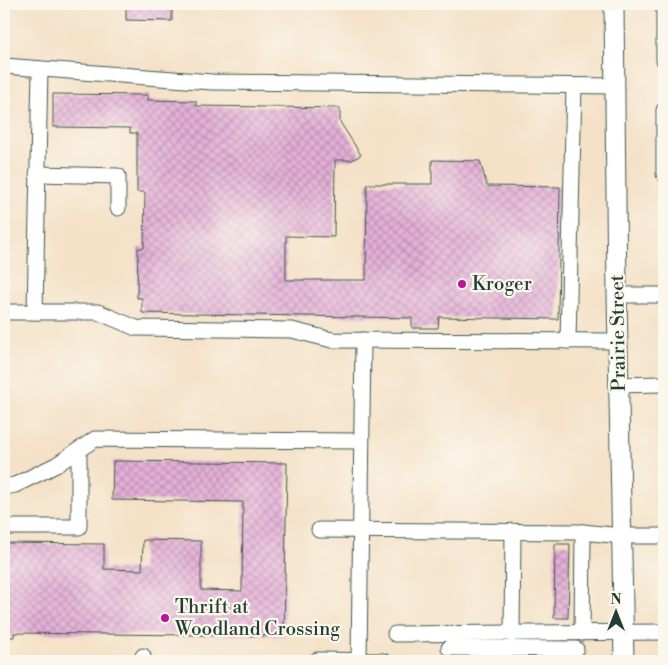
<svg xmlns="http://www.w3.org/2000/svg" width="668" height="665" viewBox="0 0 668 665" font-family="'Libre Bodoni',serif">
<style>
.building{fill:url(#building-cross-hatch)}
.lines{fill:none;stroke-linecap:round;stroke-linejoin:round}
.minor-casing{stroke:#3f564a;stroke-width:17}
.major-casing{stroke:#3f564a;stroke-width:21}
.minor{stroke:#fff;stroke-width:15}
.major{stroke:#fff;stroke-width:19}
.poi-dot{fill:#b5179e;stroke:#fbf7ec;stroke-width:2}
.labels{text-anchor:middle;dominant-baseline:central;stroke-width:4.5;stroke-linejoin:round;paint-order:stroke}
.poi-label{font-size:19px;fill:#1f3d34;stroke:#fbf7ec;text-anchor:start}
.street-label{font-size:19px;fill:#1f3d34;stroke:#fbf7ec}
</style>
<defs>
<pattern id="building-cross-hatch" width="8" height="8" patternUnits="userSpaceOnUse" patternTransform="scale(1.25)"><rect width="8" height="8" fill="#e5b0d8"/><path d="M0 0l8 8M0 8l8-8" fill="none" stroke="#b990b0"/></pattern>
</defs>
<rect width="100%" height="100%" fill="#fbf7ec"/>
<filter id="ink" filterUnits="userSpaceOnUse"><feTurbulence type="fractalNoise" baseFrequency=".02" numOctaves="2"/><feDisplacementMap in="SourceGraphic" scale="10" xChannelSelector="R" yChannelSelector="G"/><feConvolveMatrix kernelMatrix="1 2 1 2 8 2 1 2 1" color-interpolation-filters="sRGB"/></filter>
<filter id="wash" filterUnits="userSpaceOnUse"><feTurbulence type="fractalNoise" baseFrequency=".0096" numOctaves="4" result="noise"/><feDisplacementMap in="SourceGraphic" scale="20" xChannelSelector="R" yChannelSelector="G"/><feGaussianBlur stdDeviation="1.12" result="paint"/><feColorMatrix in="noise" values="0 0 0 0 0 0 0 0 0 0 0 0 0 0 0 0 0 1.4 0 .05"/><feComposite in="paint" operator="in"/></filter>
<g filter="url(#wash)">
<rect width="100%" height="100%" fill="#f4e1c7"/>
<g id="blocks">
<g class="building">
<polygon points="126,4 172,4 172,21 126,20"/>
<polygon points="53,94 148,95 148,100 196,101 196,106 340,108 340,122 361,155 352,160 335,160 334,237 286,236 286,280 366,280 367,184 432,184 432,160 480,161 487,186 560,187 558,319 439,317 438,328 412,328 412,318 142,313 142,298 137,298 138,248 144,248 145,192 137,192 137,133 130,133 130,128 53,127"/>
<polygon points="113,461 287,463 284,636 14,633 14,637 4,637 4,543 104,544 104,569 142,570 143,540 201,541 201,590 242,591 243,502 112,500"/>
<polygon points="555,544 570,544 568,618 554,618"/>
<polygon points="475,658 553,658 553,661 474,661"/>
</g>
</g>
</g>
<g filter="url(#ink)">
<use href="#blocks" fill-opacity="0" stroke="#3f564a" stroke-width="1"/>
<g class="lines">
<defs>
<g id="minor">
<polyline points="664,4 664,60"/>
<polyline points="4,66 212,82 616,86"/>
<polyline points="37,174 118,176 118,208"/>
<polyline points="664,174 664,110"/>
<polyline points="617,295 661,295"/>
<polyline points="4,312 98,312 136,328 292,330 332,340 618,341"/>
<polyline points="35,312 40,69"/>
<polyline points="568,341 574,86"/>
<polyline points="618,385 661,384"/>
<polyline points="4,487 15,485 56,465 95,439 361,441"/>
<polyline points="4,527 79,527 79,450"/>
<polyline points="319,530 583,532 621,536 664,536"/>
<polyline points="582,633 583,532"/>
<polyline points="395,634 664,632"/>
<polyline points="512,634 513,531"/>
<polyline points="449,648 576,649"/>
<polyline points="317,660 383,661"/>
<polyline points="143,661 143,656"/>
<polyline points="359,661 363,340"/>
</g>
<polyline id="major" points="614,4 617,295 624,661"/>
</defs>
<use href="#minor" class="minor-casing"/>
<use href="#major" class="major-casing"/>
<use href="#minor" class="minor"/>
<use href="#major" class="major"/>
</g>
</g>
<g class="poi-dot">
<circle cx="462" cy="284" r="5"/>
<circle cx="165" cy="618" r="5"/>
</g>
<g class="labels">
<g class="poi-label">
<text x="472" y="284">Kroger</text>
<text x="175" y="607">Thrift at<tspan x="175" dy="22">Woodland Crossing</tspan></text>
</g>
<g class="street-label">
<text transform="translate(618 333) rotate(-91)">Prairie Street</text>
</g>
</g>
<rect width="668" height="665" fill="none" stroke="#fbf7ec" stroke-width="20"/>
<g transform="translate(616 612)" stroke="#fbf7ec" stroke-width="4" paint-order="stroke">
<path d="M0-4L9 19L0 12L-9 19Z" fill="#1f3d34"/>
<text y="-8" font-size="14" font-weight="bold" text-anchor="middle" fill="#1f3d34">N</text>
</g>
</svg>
